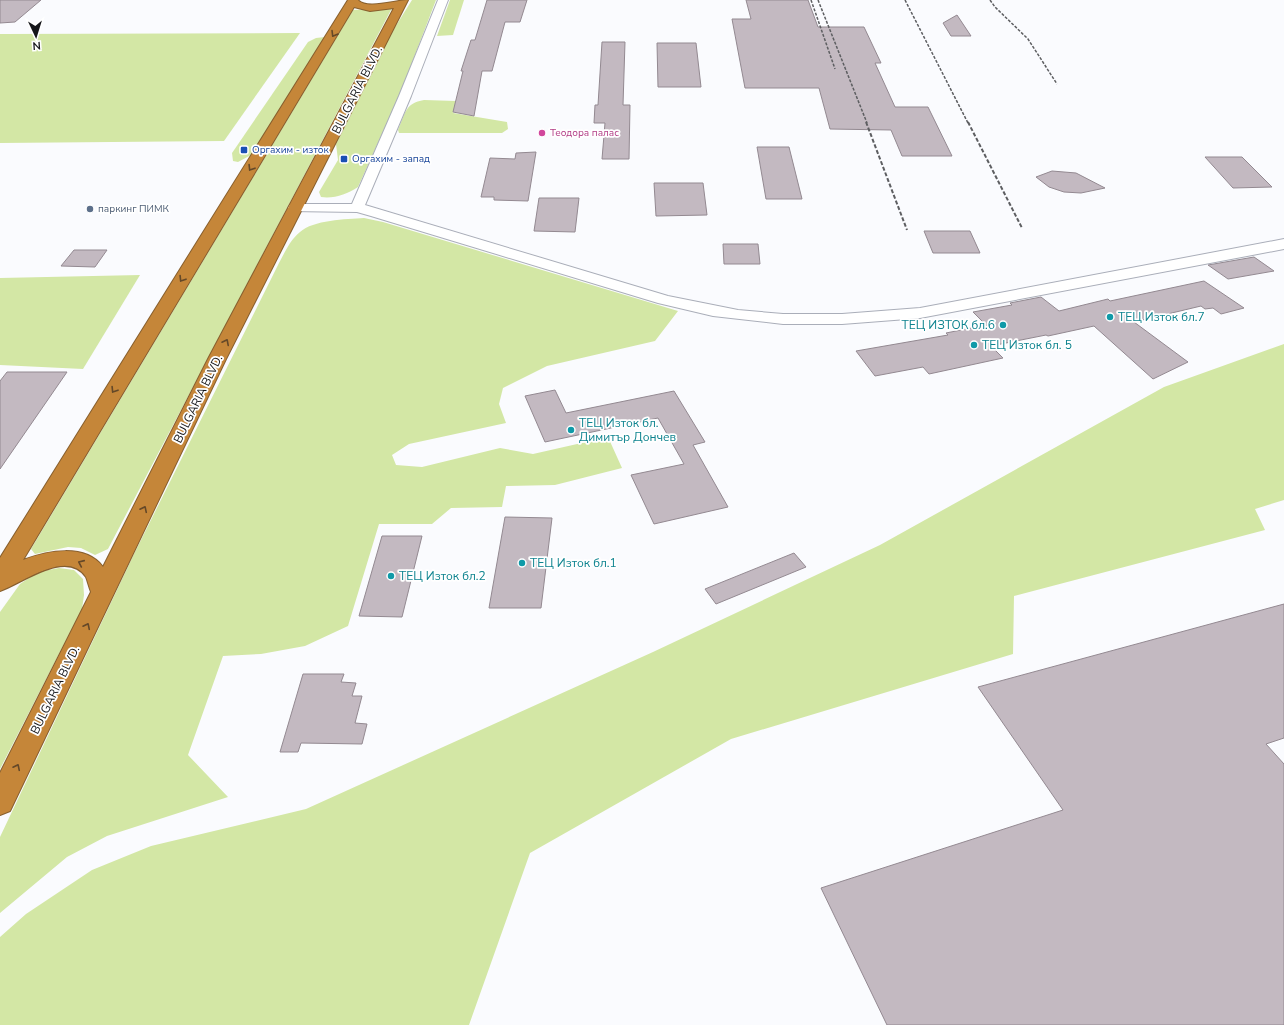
<svg xmlns="http://www.w3.org/2000/svg" width="1284" height="1025" viewBox="0 0 1284 1025" font-family="'Nunito Sans',sans-serif">
<style>
.green{fill:#d3e7a5}
.building{fill:#c3b9c1;stroke:#938991}
.lines{fill:none;stroke-linecap:round;stroke-linejoin:round}
.street-casing{stroke:#aaaeb9;stroke-width:2}
.highway-casing{stroke:#875f2e;stroke-width:2}
.street{fill:#fff;fill-rule:evenodd}
.highway{fill:#c58639;fill-rule:evenodd}
.rail-far1{stroke:#5d5e61;stroke-width:1.5;stroke-dasharray:3 1.5;stroke-linecap:butt}
.rail{stroke:#5d5e61;stroke-width:2;stroke-dasharray:4 2;stroke-linecap:butt}
.oneway{stroke:#644828}
.hotel-dot{fill:#d1479c;stroke:#fff;stroke-width:1.5}
.transit-dot{fill:#1a4fb4;stroke:#fff;stroke-width:1.5}
.service-dot{fill:#5c6f8a;stroke:#fff;stroke-width:1.5}
.culture-dot{fill:#0f9aa8;stroke:#fff;stroke-width:1.5}
.labels{text-anchor:middle;dominant-baseline:central;stroke-width:3.5;stroke-linejoin:round;paint-order:stroke}
.far-hotel-label{font-size:10px;fill:#b23c85;stroke:#fff;text-anchor:start}
.far-transit-label{font-size:10px;fill:#164399;stroke:#fff;text-anchor:start}
.far-service-label{font-size:10px;fill:#4e5e75;stroke:#fff;text-anchor:start}
.street-label{font-size:12px;fill:#15161a;stroke:#fff}
.culture-label{font-size:12px;fill:#0d838f;stroke:#fff;text-anchor:start}
</style>
<rect width="100%" height="100%" fill="#fafbfe"/>
<g class="green">
<path d="M 412,0 L 436,0 L 400,94 L 358,187 C 347,194 334,199 321,197 L 319,192 L 338,160 L 336,144 L 392,32 Z"/>
<polygon points="450,0 464,0 453,35 437,36"/>
<polygon points="392,8 108,549 95,555 81,548 68,547 35,554 31,549 353,10"/>
<polygon points="300,33 224,141 0,143 0,34"/>
<polygon points="325,37 251,155 238,162 233,161 232,153 308,42 316,38"/>
<path d="M 424,100 L 456,101 L 453,113 L 507,122 L 508,129 L 502,133 L 399,133 L 398,130 C 405,114 405,103 424,100 Z"/>
<path d="M 364,218 L 383,222 L 678,311 L 655,341 L 547,366 L 503,388 L 499,404 L 506,423 L 409,444 L 392,455 L 396,465 L 422,467 L 500,448 L 533,454 L 608,437 L 622,468 L 555,485 L 506,486 L 502,507 L 451,508 L 432,524 L 379,524 L 348,626 L 305,646 L 261,654 L 223,656 L 188,755 L 228,797 L 107,836 L 67,857 L 0,913 L 0,837 L 134,554 L 279,263 C 285,252 290,240 300,232 C 313,220 346,219 364,218 Z"/>
<polygon points="140,275 83,369 0,365 0,278"/>
<polygon points="1284,344 1284,500 1255,509 1265,530 1014,596 1013,654 731,739 530,853 469,1025 0,1025 0,937 26,914 92,870 151,846 306,809 653,652 880,545 1164,387"/>
<polygon points="59,568 74,570 83,579 84,595 82,609 0,769 0,612 20,584 38,572"/>
</g>
<g class="building">
<polygon points="0,0 41,0 15,22 0,23"/>
<polygon points="487,0 527,0 520,22 505,22 492,71 482,71 474,116 453,112 463,71 461,71 471,40 475,40"/>
<polygon points="746,0 808,0 818,27 864,27 881,63 875,63 895,107 928,107 952,156 902,156 891,130 830,129 819,88 745,88 732,19 751,19"/>
<polygon points="957,15 971,36 951,36 943,23"/>
<polygon points="602,42 625,42 623,105 630,105 629,159 602,159 605,123 594,123 595,105 598,105"/>
<polygon points="657,43 696,43 701,87 658,87"/>
<polygon points="757,147 789,147 802,199 766,199"/>
<polygon points="536,152 528,201 494,200 494,197 481,197 490,158 515,159 516,153"/>
<polygon points="1205,157 1242,157 1272,187 1233,188"/>
<polygon points="1052,171 1076,173 1105,188 1081,193 1064,192 1049,187 1036,177"/>
<polygon points="654,183 703,183 707,215 656,216"/>
<polygon points="539,198 579,198 575,232 534,231"/>
<polygon points="924,231 970,231 980,253 933,253"/>
<polygon points="723,244 758,244 760,264 724,264"/>
<polygon points="74,250 107,250 95,267 61,266"/>
<polygon points="1254,257 1274,271 1228,279 1208,265"/>
<polygon points="1204,281 1244,308 1221,314 1213,308 1205,309 1201,306 1134,322 1188,362 1153,379 1094,326 1048,336 1046,335 991,346 1003,358 929,374 923,367 875,376 856,351 948,335 946,333 986,325 973,312 1012,305 1010,303 1041,297 1059,311 1108,299 1110,301"/>
<polygon points="7,372 67,372 0,469 0,381"/>
<polygon points="555,390 566,413 674,391 705,442 693,445 728,507 654,524 631,475 684,464 658,418 545,442 525,396"/>
<polygon points="505,517 552,518 541,608 489,608"/>
<polygon points="382,536 422,536 402,617 359,616"/>
<polygon points="794,553 806,567 716,604 705,589"/>
<polygon points="1284,604 1284,738 1266,744 1284,764 1284,1025 887,1025 821,888 1063,810 978,687"/>
<polygon points="303,674 344,674 341,682 356,683 352,696 362,696 355,723 367,724 362,744 301,743 298,752 280,752"/>
</g>
<g class="lines">
<defs>
<polygon id="street" points="438,0 448,0 411,96 365,205 668,296 738,310 783,314 842,314 920,308 1284,239 1284,249 920,318 842,324 783,324 713,316 658,303 371,216 357,212 290,211 288,208 290,205 295,204 352,204 399,96"/>
<path id="highway" d="M 348,0 L 358,0 C 366,10 396,0 408,0 L 226,359 L 10,811 L 0,815 L 0,773 L 91,592 C 89,587 88,582 86,577 C 67,548 21,584 0,591 L 0,558 ZM 354,7 L 370,11 L 394,8 L 208,359 L 103,567 C 85,543 47,551 23,560 Z"/>
</defs>
<use href="#street" class="street-casing"/>
<use href="#highway" class="highway-casing"/>
<use href="#street" class="street"/>
<use href="#highway" class="highway"/>
<g class="rail-far1">
<polyline points="811,0 835,69"/>
<polyline points="818,0 867,123"/>
<polyline points="905,0 968,123"/>
<polyline points="990,0 995,7 1028,39 1057,84"/>
</g>
<g class="rail">
<polyline points="866,122 907,230"/>
<polyline points="968,122 1022,228"/>
</g>
</g>
<defs><path id="oneway-chevron" d="M-2-3.5L2.5 0L-2 3.5" fill="none" stroke-width="1.6" stroke-linecap="round" stroke-linejoin="round"/></defs>
<g class="oneway">
<use href="#oneway-chevron" transform="translate(334 34) rotate(121)"/>
<use href="#oneway-chevron" transform="translate(251 168) rotate(122)"/>
<use href="#oneway-chevron" transform="translate(182 279) rotate(122)"/>
<use href="#oneway-chevron" transform="translate(226 342) rotate(-63)"/>
<use href="#oneway-chevron" transform="translate(114 390) rotate(122)"/>
<use href="#oneway-chevron" transform="translate(144 509) rotate(-64)"/>
<use href="#oneway-chevron" transform="translate(81 563) rotate(-156)"/>
<use href="#oneway-chevron" transform="translate(87 626) rotate(-64)"/>
<use href="#oneway-chevron" transform="translate(17 767) rotate(-64)"/>
</g>
<circle class="hotel-dot" cx="542" cy="133" r="4"/>
<g class="transit-dot">
<rect x="240" y="146" width="8" height="8" rx="2"/>
<rect x="340" y="155" width="8" height="8" rx="2"/>
</g>
<circle class="service-dot" cx="90" cy="209" r="4"/>
<g class="culture-dot">
<circle cx="1110" cy="317" r="4"/>
<circle cx="1003" cy="325" r="4"/>
<circle cx="974" cy="345" r="4"/>
<circle cx="571" cy="430" r="4"/>
<circle cx="522" cy="563" r="4"/>
<circle cx="391" cy="576" r="4"/>
</g>
<g class="labels">
<g class="far-hotel-label">
<text x="550" y="133">Теодора палас</text>
</g>
<g class="far-transit-label">
<text x="252" y="150">Оргахим - изток</text>
<text x="352" y="159">Оргахим - запад</text>
</g>
<g class="far-service-label">
<text x="98" y="209">паркинг ПИМК</text>
</g>
<g class="street-label">
<text transform="translate(357 90) rotate(-63)">BULGARIA BLVD.</text>
<text transform="translate(198 399) rotate(-64)">BULGARIA BLVD.</text>
<text transform="translate(55 690) rotate(-64)">BULGARIA BLVD.</text>
</g>
<g class="culture-label">
<text x="1118" y="317">ТЕЦ Изток бл.7</text>
<text x="995" y="325" text-anchor="end">ТЕЦ ИЗТОК бл.6</text>
<text x="982" y="345">ТЕЦ Изток бл. 5</text>
<text x="579" y="423">ТЕЦ Изток бл.<tspan x="579" dy="14">Димитър Дончев</tspan></text>
<text x="530" y="563">ТЕЦ Изток бл.1</text>
<text x="399" y="576">ТЕЦ Изток бл.2</text>
</g>
</g>
<g transform="translate(36 36) rotate(176)" stroke="#ffffff" stroke-width="3" paint-order="stroke">
<path d="M0-3L7 15L0 10L-7 15Z" fill="#15161a"/>
<text y="-6" font-size="11" font-weight="bold" text-anchor="middle" fill="#15161a">N</text>
</g>
</svg>
